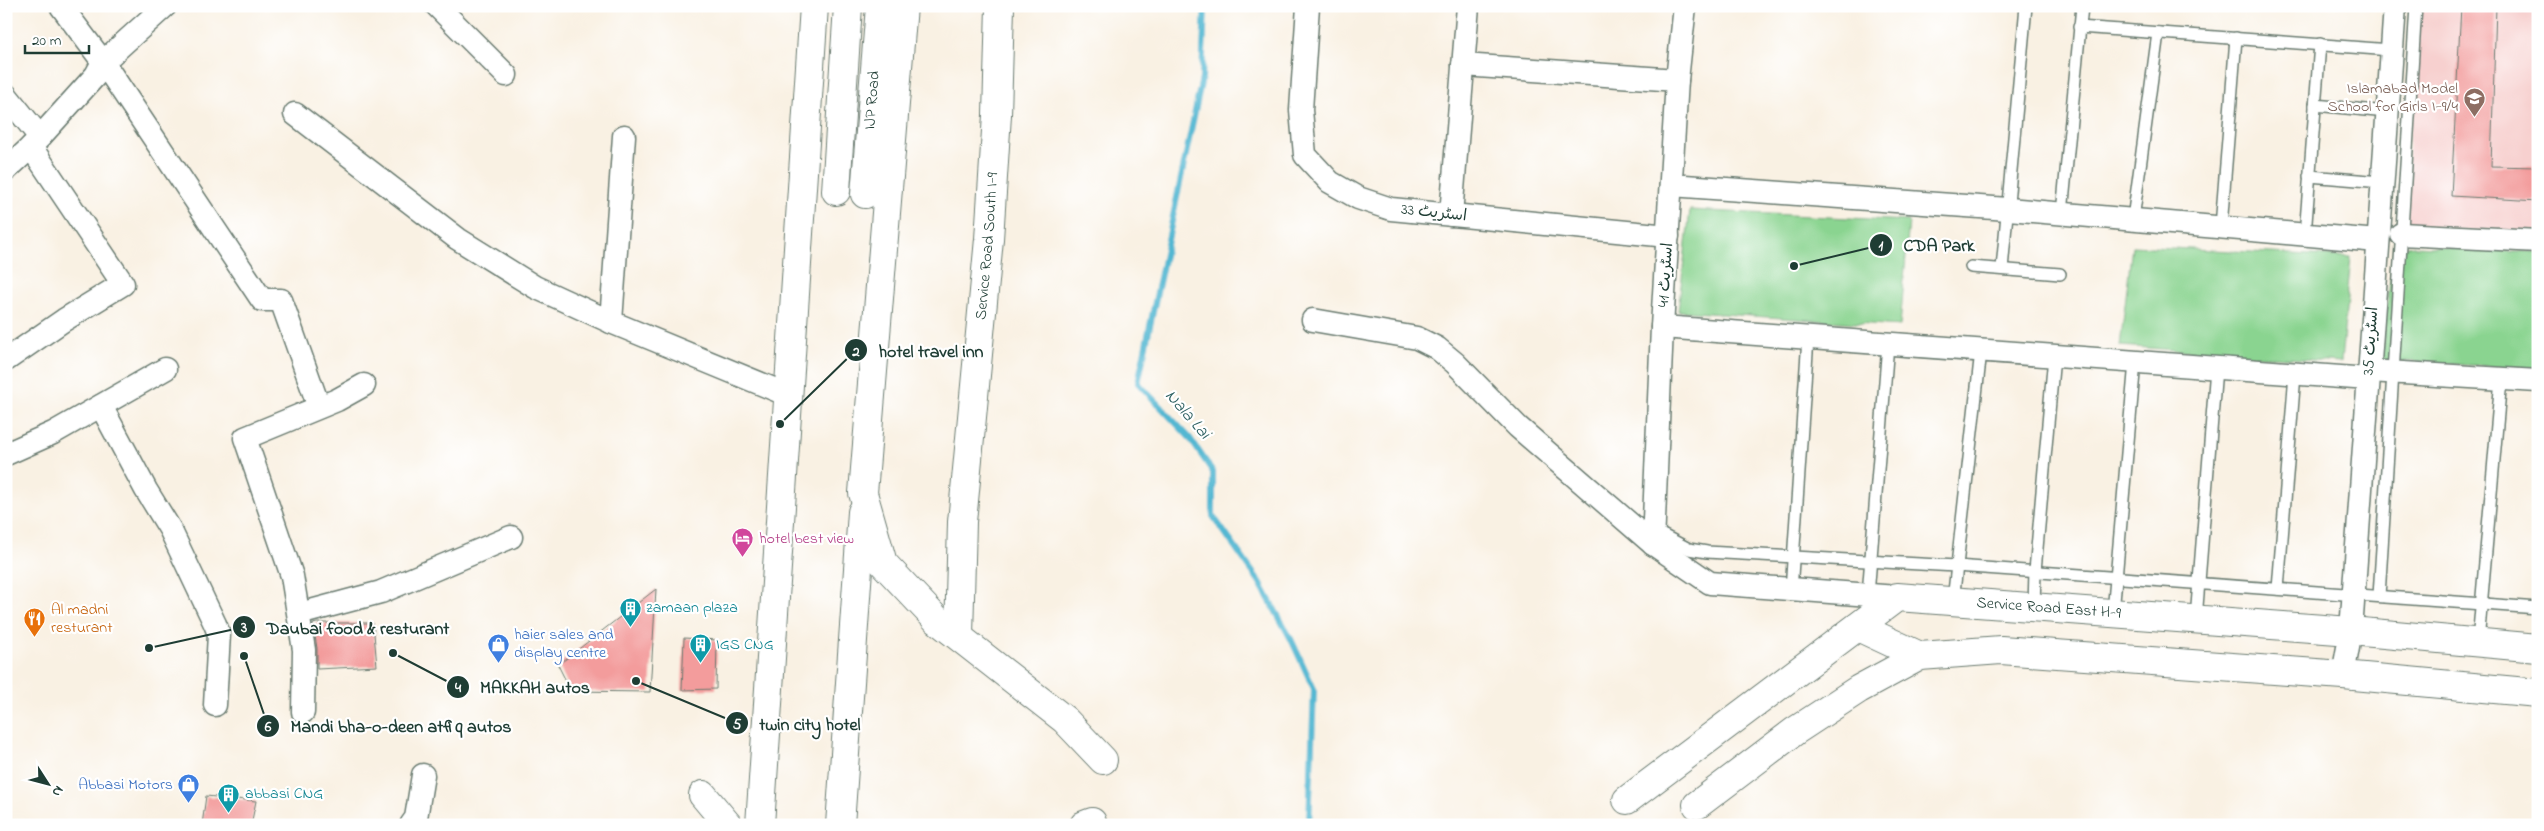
<svg xmlns="http://www.w3.org/2000/svg" width="2544" height="831" viewBox="0 0 2544 831" font-family="'Indie Flower','Playpen Sans Arabic',sans-serif">
<style>
.built{fill:#f7d0cf}
.green{fill:#8ad490;stroke:#548862}
.lines{fill:none;stroke-linecap:round;stroke-linejoin:round}
.stream{stroke:#53b7d2;stroke-width:6}
.building{fill:#f39c9c}
.lane-casing{stroke:#6b7c71;stroke-width:14}
.street-casing{stroke:#6b7c71;stroke-width:25}
.secondary-casing{stroke:#6b7c71;stroke-width:30}
.highway-casing{stroke:#6b7c71;stroke-width:30}
.lane{stroke:#fff;stroke-width:11}
.street{stroke:#fff;stroke-width:22}
.secondary{stroke:#fff;stroke-width:28}
.highway{stroke:#fff;stroke-width:28}
.labels{text-anchor:middle;dominant-baseline:central;stroke-width:4.5;stroke-linejoin:round;paint-order:stroke}
.education-label{font-size:16px;fill:#785e54;stroke:#fff;text-anchor:end}
.street-label{font-size:16px;fill:#1f3d34;stroke:#fff}
.hotel-label{font-size:16px;fill:#b23c85;stroke:#fff;text-anchor:start}
.culture-label{font-size:16px;fill:#0d838f;stroke:#fff;text-anchor:start}
.food-label{font-size:16px;fill:#c56008;stroke:#fff;text-anchor:start}
.shop-label{font-size:16px;fill:#366cbe;stroke:#fff;text-anchor:start}
.water-label{font-size:18px;font-style:italic;fill:#2f6263;stroke:#fff}
.leader{fill:none;stroke:#1f3d34;stroke-width:2}
.callout-dot{fill:#1f3d34;stroke:#fff;stroke-width:2}
.mark-label{font-size:15px;text-anchor:middle;font-weight:bold;fill:#fff}
.callout-label{font-size:18px;text-anchor:middle;font-weight:bold;fill:#1f3d34;stroke:#fff;stroke-width:4.5;stroke-linejoin:round;paint-order:stroke}
</style>
<rect width="100%" height="100%" fill="#fff"/>
<filter id="ink" filterUnits="userSpaceOnUse"><feTurbulence type="fractalNoise" baseFrequency=".02" numOctaves="2"/><feDisplacementMap in="SourceGraphic" scale="10" xChannelSelector="R" yChannelSelector="G"/><feConvolveMatrix kernelMatrix="1 2 1 2 8 2 1 2 1" color-interpolation-filters="sRGB"/></filter>
<filter id="wash" filterUnits="userSpaceOnUse"><feTurbulence type="fractalNoise" baseFrequency=".0096" numOctaves="4" result="noise"/><feDisplacementMap in="SourceGraphic" scale="20" xChannelSelector="R" yChannelSelector="G"/><feGaussianBlur stdDeviation="1.12" result="paint"/><feColorMatrix in="noise" values="0 0 0 0 0 0 0 0 0 0 0 0 0 0 0 0 0 1.4 0 .05"/><feComposite in="paint" operator="in"/></filter>
<g filter="url(#wash)">
<rect width="100%" height="100%" fill="#f9f1e3"/>
<polygon class="built" points="2418,6 2538,6 2538,236 2403,227"/>
<g class="green">
<polygon points="1690,210 1909,221 1900,326 1678,311"/>
<polygon points="2394,245 2538,252 2538,369 2381,360"/>
<polygon points="2132,246 2351,257 2341,362 2120,346"/>
</g>
<g class="lines">
<polyline class="stream" points="1205,6 1202,78 1138,383 1189,437 1213,472 1213,516 1259,581 1291,639 1314,689 1309,825"/>
</g>
<g id="blocks">
<g class="building">
<polygon points="2461,6 2496,6 2491,166 2538,167 2538,201 2451,196"/>
<polygon points="656,589 650,692 571,691 558,665"/>
<polygon points="317,623 373,623 377,666 317,669 317,648 313,624"/>
<polygon points="684,638 717,640 716,689 682,690"/>
<polygon points="206,796 256,801 251,825 202,825"/>
</g>
</g>
</g>
<g filter="url(#ink)">
<use href="#blocks" fill-opacity="0" stroke="#6b7c71" stroke-width="1"/>
<g class="lines">
<defs>
<g id="lane">
<polyline points="2079,27 2391,50"/>
<polyline points="2315,105 2387,112"/>
<polyline points="2309,176 2382,182"/>
<polyline points="2062,213 2082,6"/>
<polyline points="2133,219 2158,33"/>
<polyline points="2221,227 2236,38"/>
<polyline points="2305,235 2320,44"/>
<polyline points="1971,267 2060,274"/>
<polyline points="2002,269 2026,6"/>
<polyline points="1653,530 1689,549 1707,552 1956,566 2538,608"/>
<polyline points="2278,589 2295,374"/>
<polyline points="1791,591 1808,338"/>
<polyline points="1868,595 1888,344"/>
<polyline points="2379,596 2416,6"/>
<polyline points="1953,601 1981,351"/>
<polyline points="2034,607 2035,571 2054,356"/>
<polyline points="2113,613 2135,362"/>
<polyline points="2196,619 2216,368"/>
<polyline points="2478,642 2501,379"/>
</g>
<g id="street">
<polyline points="61,6 103,62 262,300 281,300 319,407"/>
<polyline points="437,6 506,75"/>
<polyline points="1308,6 1301,110 1305,155 1330,182 1358,198 1391,209 1668,236"/>
<polyline points="1463,65 1677,80"/>
<polyline points="6,95 40,137"/>
<polyline points="295,114 458,239 535,287 611,322 788,395"/>
<polyline points="6,170 31,147 96,75 103,62 165,6"/>
<polyline points="1671,185 2008,209 2378,241"/>
<polyline points="1451,215 1468,6"/>
<polyline points="2401,234 2538,241"/>
<polyline points="1313,320 1417,338 1437,348 1455,363 1518,427 1653,544 1710,583 1897,597"/>
<polyline points="611,322 624,136"/>
<polyline points="1662,327 2368,379"/>
<polyline points="6,360 64,320 123,284 31,147"/>
<polyline points="2369,371 2538,381"/>
<polyline points="101,406 146,490 170,529 215,624 219,634 215,705"/>
<polyline points="6,454 53,433 165,369"/>
<polyline points="1653,544 1662,327 1677,80 1685,6"/>
<polyline points="299,614 381,592 511,537"/>
<polyline points="2343,675 2351,631 2395,6"/>
<polyline points="303,712 304,650 292,576 245,438 337,400 364,385"/>
<polyline points="411,825 416,818 423,775"/>
</g>
<g id="secondary">
<polyline points="1858,627 1920,656"/>
<path id="s1" d="M 959,635 L 962,522 L 989,239 L 997,115 L 1000,6"/>
<path id="s2" d="M 1627,800 L 1897,597 L 2351,631 L 2538,648"/>
<polyline points="1697,805 1795,731 1859,689 1920,656 2001,650 2343,675 2538,693"/>
</g>
<g id="highway">
<polyline points="903,6 863,493 883,563 937,620 1065,720 1103,760"/>
<polyline points="836,191 848,6"/>
<path id="s3" d="M 865,194 L 880,6"/>
<polyline points="703,795 728,825"/>
<polyline points="760,825 814,6"/>
<polyline points="840,825 862,512"/>
<polyline points="1084,825 1092,822"/>
</g>
</defs>
<use href="#lane" class="lane-casing"/>
<use href="#street" class="street-casing"/>
<use href="#secondary" class="secondary-casing"/>
<use href="#highway" class="highway-casing"/>
<use href="#lane" class="lane"/>
<use href="#street" class="street"/>
<use href="#secondary" class="secondary"/>
<use href="#highway" class="highway"/>
</g>
</g>
<defs>
<symbol id="school-pin" viewBox="-11 -11 22 30"><path d="M0 17L-7.5 6A9.5 9.5 0 1 1 7.5 6Z" fill="#8d6e63" stroke="#fff"/><path d="M0-5L7-2L0 1L-7-2ZM-4 1L0 2.5L4 1V4Q0 6-4 4Z" fill="#fff"/></symbol>
<symbol id="hotel-pin" viewBox="-11 -11 22 30"><path d="M0 17L-7.5 6A9.5 9.5 0 1 1 7.5 6Z" fill="#d1479c" stroke="#fff"/><path d="M-6-4.5h1.5V1H6V5H4.5V3h-9V5H-6ZM-4 0a1.8 1.8 0 1 1 3.6 0ZM.5 0V-2.5h3Q6-2.5 6 0Z" fill="#fff"/></symbol>
<symbol id="building-pin" viewBox="-11 -11 22 30"><path d="M0 17L-7.5 6A9.5 9.5 0 1 1 7.5 6Z" fill="#0f9aa8" stroke="#fff"/><path d="M-4-6H4V6H1V3H-1V6H-4ZM-2.5-4.3h1.7v1.8h-1.7ZM.8-4.3h1.7v1.8H.8ZM-2.5-1h1.7V.8h-1.7ZM.8-1h1.7V.8H.8Z" fill="#fff"/></symbol>
<symbol id="restaurant-pin" viewBox="-11 -11 22 30"><path d="M0 17L-7.5 6A9.5 9.5 0 1 1 7.5 6Z" fill="#e8710a" stroke="#fff"/><path d="M-5-6h1v4h1v-4h1v4h1v-4h1v5L-1.5 .5V6h-2V.5L-5-1ZM5-6V6H3V1.5H1.5Q1.5-4 5-6Z" fill="#fff"/></symbol>
<symbol id="shop-pin" viewBox="-11 -11 22 30"><path d="M0 17L-7.5 6A9.5 9.5 0 1 1 7.5 6Z" fill="#3f7fe0" stroke="#fff"/><path d="M-5-2.5h2.3a2.7 3.5 0 0 1 5.4 0H5L5.5 6h-11ZM-1.5-2.5h3a1.5 2.3 0 0 0-3 0Z" fill="#fff"/></symbol>
</defs>
<g fill-rule="evenodd">
<use href="#school-pin" x="2462" y="86" width="25" height="34"/>
<use href="#hotel-pin" x="730" y="526" width="25" height="34"/>
<use href="#building-pin" x="618" y="596" width="25" height="34"/>
<use href="#restaurant-pin" x="22" y="606" width="25" height="34"/>
<use href="#shop-pin" x="486" y="632" width="25" height="34"/>
<use href="#building-pin" x="688" y="632" width="25" height="34"/>
<use href="#shop-pin" x="176" y="772" width="25" height="34"/>
<use href="#building-pin" x="216" y="782" width="25" height="34"/>
</g>
<g class="labels">
<g class="education-label">
<text x="2458" y="89">Islamabad Model<tspan x="2458" dy="18">School for Girls I-9/4</tspan></text>
</g>
<g class="street-label">
<text stroke="none"><textPath href="#s3" startOffset="94">IJP Road</textPath></text>
<text transform="translate(1434 213) rotate(6)">اسٹریٹ 33</text>
<text stroke="none"><textPath href="#s1" startOffset="390">Service Road South I-9</textPath></text>
<text transform="translate(1666 275) rotate(-86)">اسٹریٹ 41</text>
<text transform="translate(2371 341) rotate(-86)">اسٹریٹ 35</text>
<text stroke="none"><textPath href="#s2" startOffset="490">Service Road East H-9</textPath></text>
</g>
<g class="hotel-label">
<text x="759" y="539">hotel best view</text>
</g>
<g class="culture-label">
<text x="646" y="608">zamaan plaza</text>
<text x="716" y="645">IGS CNG</text>
<text x="245" y="794">abbasi CNG</text>
</g>
<g class="food-label">
<text x="51" y="610">Al madni<tspan x="51" dy="18">resturant</tspan></text>
</g>
<g class="shop-label">
<text x="514" y="635">haier sales and<tspan x="514" dy="18">display centre</tspan></text>
<text x="173" y="785" text-anchor="end">Abbasi Motors</text>
</g>
<g class="water-label">
<text transform="translate(1187 415) rotate(49)">Nala Lai</text>
</g>
</g>
<path class="leader" d="M1794 266L1881 245M780 424L856 350M149 648L244 627M393 653L458 687M636 681L737 723M244 656L268 726"/>
<g class="callout-dot">
<circle cx="1794" cy="266" r="5"/>
<circle cx="780" cy="424" r="5"/>
<circle cx="149" cy="648" r="5"/>
<circle cx="393" cy="653" r="5"/>
<circle cx="636" cy="681" r="5"/>
<circle cx="244" cy="656" r="5"/>
<circle cx="1881" cy="245" r="12"/>
<circle cx="856" cy="350" r="12"/>
<circle cx="244" cy="627" r="12"/>
<circle cx="458" cy="687" r="12"/>
<circle cx="737" cy="723" r="12"/>
<circle cx="268" cy="726" r="12"/>
</g>
<g class="mark-label">
<text x="1881" y="250">1</text>
<text x="856" y="356">2</text>
<text x="244" y="632">3</text>
<text x="458" y="692">4</text>
<text x="737" y="729">5</text>
<text x="268" y="731">6</text>
</g>
<g class="callout-label">
<text x="1939" y="251">CDA Park</text>
<text x="931" y="357">hotel travel inn</text>
<text x="358" y="634">Daubai food &amp; resturant</text>
<text x="535" y="693">MAKKAH autos</text>
<text x="810" y="730">twin city hotel</text>
<text x="401" y="732">Mandi bha-o-deen atfiq autos</text>
</g>
<rect width="2544" height="831" fill="none" stroke="#fff" stroke-width="25"/>
<g transform="translate(48 784) rotate(126)" stroke="#ffffff" stroke-width="4" paint-order="stroke">
<path d="M0-4L9 19L0 12L-9 19Z" fill="#1f3d34"/>
<text y="-8" font-size="14" font-weight="bold" text-anchor="middle" fill="#1f3d34">N</text>
</g>
<path d="M25 45v8h64v-8" fill="none" stroke="#1f3d34" stroke-width="2.5"/>
<text x="32" y="45" font-size="15" fill="#1f3d34" stroke="#ffffff" stroke-width="4" paint-order="stroke">20 m</text>
</svg>
